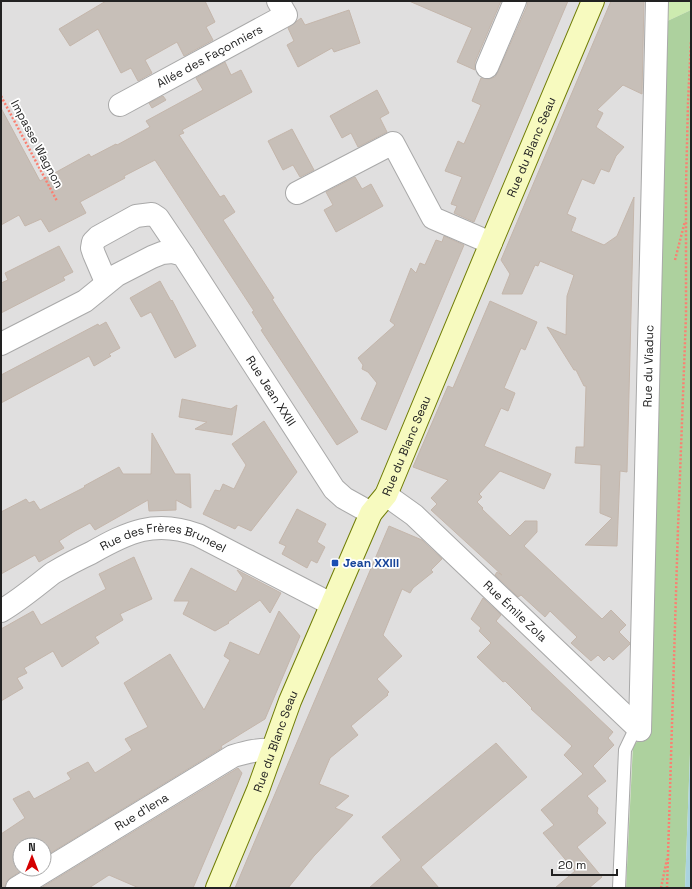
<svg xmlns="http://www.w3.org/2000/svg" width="692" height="889" viewBox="0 0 692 889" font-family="'Space Grotesk',sans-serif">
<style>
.residential{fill:#e0dfdf;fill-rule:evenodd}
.grass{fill:#cdebb0}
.forest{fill:#add19e}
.water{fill:#aad3df}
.building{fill:#c7bfb8;stroke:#c4b6ab}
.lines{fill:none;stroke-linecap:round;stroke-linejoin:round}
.lane-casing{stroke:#a9a9a9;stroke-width:14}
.street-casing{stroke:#a9a9a9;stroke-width:24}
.secondary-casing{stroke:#707d05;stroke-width:24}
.path{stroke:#fa8072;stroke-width:2.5;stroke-dasharray:2 2;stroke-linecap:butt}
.lane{stroke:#fff;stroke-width:12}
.street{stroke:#fff;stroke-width:22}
.secondary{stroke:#f7fabf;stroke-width:22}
.transit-dot{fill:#1a4fb4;stroke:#fff;stroke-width:1.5}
.labels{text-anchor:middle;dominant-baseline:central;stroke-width:3.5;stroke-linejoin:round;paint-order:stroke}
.street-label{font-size:12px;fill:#222;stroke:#fff}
.transit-label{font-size:12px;font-weight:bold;fill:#164399;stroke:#fff;text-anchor:start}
</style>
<rect width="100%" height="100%" fill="#f2efe9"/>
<path class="residential" d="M 1,1 L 661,1 L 645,736 L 633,745 L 626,888 L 1,888 ZM 20,845 L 44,845 L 44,869 L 20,869 Z"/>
<polygon class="grass" points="661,1 691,1 691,10 661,24"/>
<polygon class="forest" points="691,10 691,727 685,888 626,888 633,745 645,736 661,24"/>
<polygon class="water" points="691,727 691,888 685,888"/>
<g class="building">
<polygon points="106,1 205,1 215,22 206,27 213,40 184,56 177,42 145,60 152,73 138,81 131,68 121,73 98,29 70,46 59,29"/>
<polygon points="409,1 501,1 475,62 475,70 457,62 472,28"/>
<polygon points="527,1 568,1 474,222 454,213 457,206 451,204 462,177 445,171 458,141 464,144 481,105 472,101 481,78 489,79 495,77 498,72 527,6"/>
<polygon points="611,1 644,1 642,94 623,85 597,110 603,113 596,127 624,147 616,156 609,172 601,169 594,184 582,179 567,214 576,218 571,231 604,245 617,236 634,197 627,472 620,471 617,546 585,545 612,518 600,513 601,465 575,463 576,447 584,447 586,386 584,386 576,370 574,370 547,327 566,335 567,296 574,275 540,261 538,266 535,265 522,294 502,294 510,274 501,260"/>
<polygon points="349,10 360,43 334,52 332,48 298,67 287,45 294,41 288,28 301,18 305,25"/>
<polygon points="225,62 231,75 241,70 252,92 182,130 184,133 179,135 220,197 224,195 235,212 223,220 274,298 272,299 358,432 337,445 261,330 263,329 252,312 254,311 155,160 124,176 125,178 80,202 86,213 49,232 41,219 25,226 19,215 1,225 1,108 40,181 89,154 91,157 116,144 117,145 150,127 146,121 203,90 196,78"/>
<polygon points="377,90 389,113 380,118 387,132 358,147 351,133 342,138 330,116"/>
<polygon points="163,96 166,100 152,108 149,103"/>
<polygon points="292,129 314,170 300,177 293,165 283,170 268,141"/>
<polygon points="355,177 362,189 371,184 383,206 336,232 324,210 333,205 326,192"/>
<polygon points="444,236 464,245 386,430 361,419 377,383 368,372 362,369 363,365 358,358 395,325 390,321 411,268 416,273 420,263 425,265 436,240 442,242"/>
<polygon points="59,246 73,272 63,277 65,280 1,313 1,283 8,280 5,273"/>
<polygon points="160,281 171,301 172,300 196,346 175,358 151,312 141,317 130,298"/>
<polygon points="490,301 537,322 525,350 521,348 504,388 515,393 508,411 501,408 484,446 551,474 544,489 500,471 479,494 482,497 477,502 483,508 482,509 510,536 525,521 537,521 537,532 524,546 602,619 611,610 626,625 619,632 630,643 630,644 613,660 609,656 604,661 598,655 591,661 571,643 577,637 550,611 545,617 521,595 518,597 495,575 497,572 502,575 431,510 437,504 431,498 448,480 413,467 448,386 453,388"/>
<polygon points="106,322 120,348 109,354 111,356 94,366 89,356 1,403 1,375 98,324 99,326"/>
<polygon points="182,399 231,409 237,405 232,435 195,429 207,422 179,417"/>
<polygon points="264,421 297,472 251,531 238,525 235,529 203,514 215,490 220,491 223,484 234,489 246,465 232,444"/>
<polygon points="152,433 175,474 190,474 191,508 176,500 176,510 149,511 148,500 95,530 90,523 75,531 59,541 64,548 39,562 35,555 1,574 1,512 26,499 29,503 34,501 40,510 85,487 84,486 119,467 123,474 151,474"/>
<polygon points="297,509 326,524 317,542 325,547 317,563 311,560 307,568 282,554 286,546 279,543"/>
<polygon points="389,526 422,540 442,559 431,570 433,572 413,588 410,593 402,589 383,635 402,656 377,679 389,692 387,694 388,695 351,726 358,735 330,758 319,784 349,796 335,808 353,815 314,856 288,888 235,888"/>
<polygon points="134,557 152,599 120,614 123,620 95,637 99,643 62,667 53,651 24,668 27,673 17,678 23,688 1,701 1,629 33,611 41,625 73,607 106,589 99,574"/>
<polygon points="191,568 236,592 243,578 237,570 281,593 270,613 260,600 228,622 229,623 215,631 183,614 189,601 174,601"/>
<polygon points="483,598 501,615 496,621 613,732 608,738 614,745 593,766 606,781 587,796 598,808 597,813 606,823 577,847 602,877 589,888 555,888 575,871 543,833 554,825 541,810 583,774 564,755 572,746 531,709 532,708 505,681 503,682 477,657 491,643 479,631 481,628 471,619"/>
<polygon points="279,611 300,636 265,719 221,746 222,748 44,857 44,845 20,845 20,869 24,869 10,878 6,882 5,888 1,888 1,834 25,818 13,799 29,791 34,799 71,779 67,773 88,762 95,773 132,750 125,739 148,727 124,683 170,654 204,710 230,660 224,656 230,642 259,655"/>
<polygon points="496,743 527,777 421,867 439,888 369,888 401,860 382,837"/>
<polygon points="238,768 242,773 193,888 139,888 109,875 89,888 41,888"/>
</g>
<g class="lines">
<defs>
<polyline id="lane" points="619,888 625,750 636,727"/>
<g id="street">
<polyline points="487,67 515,1"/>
<path id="s1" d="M 120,105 L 286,15 L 278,1"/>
<polyline points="297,193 393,143 433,218 491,243"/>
<polyline points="106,282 94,254 92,248 93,242 98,237 136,216 152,214 158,218 183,255"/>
<path id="s2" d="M 1,344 L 85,301 L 117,275 L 152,257 L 162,253 L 172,252 L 183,255 L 334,489 L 344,498 L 371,513"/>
<path id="s3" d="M 386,495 L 414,515 L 640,730"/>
<path id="s4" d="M 1,611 C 20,600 36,586 53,573 C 65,566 78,559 91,553 C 128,532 155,519 198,535 L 331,604"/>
<path id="s5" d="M 640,730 L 657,1"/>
<path id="s6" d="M 17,888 L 233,756 C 247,752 258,749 272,750"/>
</g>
<g id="secondary">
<path id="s7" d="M 217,888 L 258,790 L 290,701 L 371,513 L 386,495 L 491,243 L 593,1"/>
</g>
</defs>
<use href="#lane" class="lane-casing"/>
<use href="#street" class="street-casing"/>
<use href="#secondary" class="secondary-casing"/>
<g class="path">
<polyline points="1,96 57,201"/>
<polyline points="675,260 685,221"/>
<polyline points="661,888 667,859"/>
<polyline points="667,888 678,528 686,315 686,185 688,103 691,41"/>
</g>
<use href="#lane" class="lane"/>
<use href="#street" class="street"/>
<use href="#secondary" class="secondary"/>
</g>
<rect class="transit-dot" x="331" y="559" width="8" height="8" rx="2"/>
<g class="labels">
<g class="street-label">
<text stroke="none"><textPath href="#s1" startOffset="102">Allée des Façonniers</textPath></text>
<text transform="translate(37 144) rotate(62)">Impasse Wagnon</text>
<text stroke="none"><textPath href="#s7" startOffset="806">Rue du Blanc Seau</textPath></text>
<text stroke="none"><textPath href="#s5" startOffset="364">Rue du Viaduc</textPath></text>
<text stroke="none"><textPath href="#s2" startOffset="369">Rue Jean XXIII</textPath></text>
<text stroke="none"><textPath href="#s7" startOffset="482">Rue du Blanc Seau</textPath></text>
<text stroke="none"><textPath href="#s4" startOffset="185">Rue des Frères Bruneel</textPath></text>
<text stroke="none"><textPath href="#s3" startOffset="174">Rue Émile Zola</textPath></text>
<text stroke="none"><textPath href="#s7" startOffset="158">Rue du Blanc Seau</textPath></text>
<text stroke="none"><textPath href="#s6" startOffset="146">Rue d'Iena</textPath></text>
</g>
<g class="transit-label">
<text x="343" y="563">Jean XXIII</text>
</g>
</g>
<rect width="692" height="889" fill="none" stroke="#222222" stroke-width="4"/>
<g transform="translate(32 857)"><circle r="19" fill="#ffffff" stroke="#a7a7a7"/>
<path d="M0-3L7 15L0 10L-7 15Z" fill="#d40000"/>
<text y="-6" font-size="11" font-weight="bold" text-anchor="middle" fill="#222222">N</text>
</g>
<path d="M552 869v6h65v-6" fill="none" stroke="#222222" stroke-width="2"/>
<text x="558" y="869" font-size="12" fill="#222222" stroke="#ffffff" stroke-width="3" paint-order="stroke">20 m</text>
</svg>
